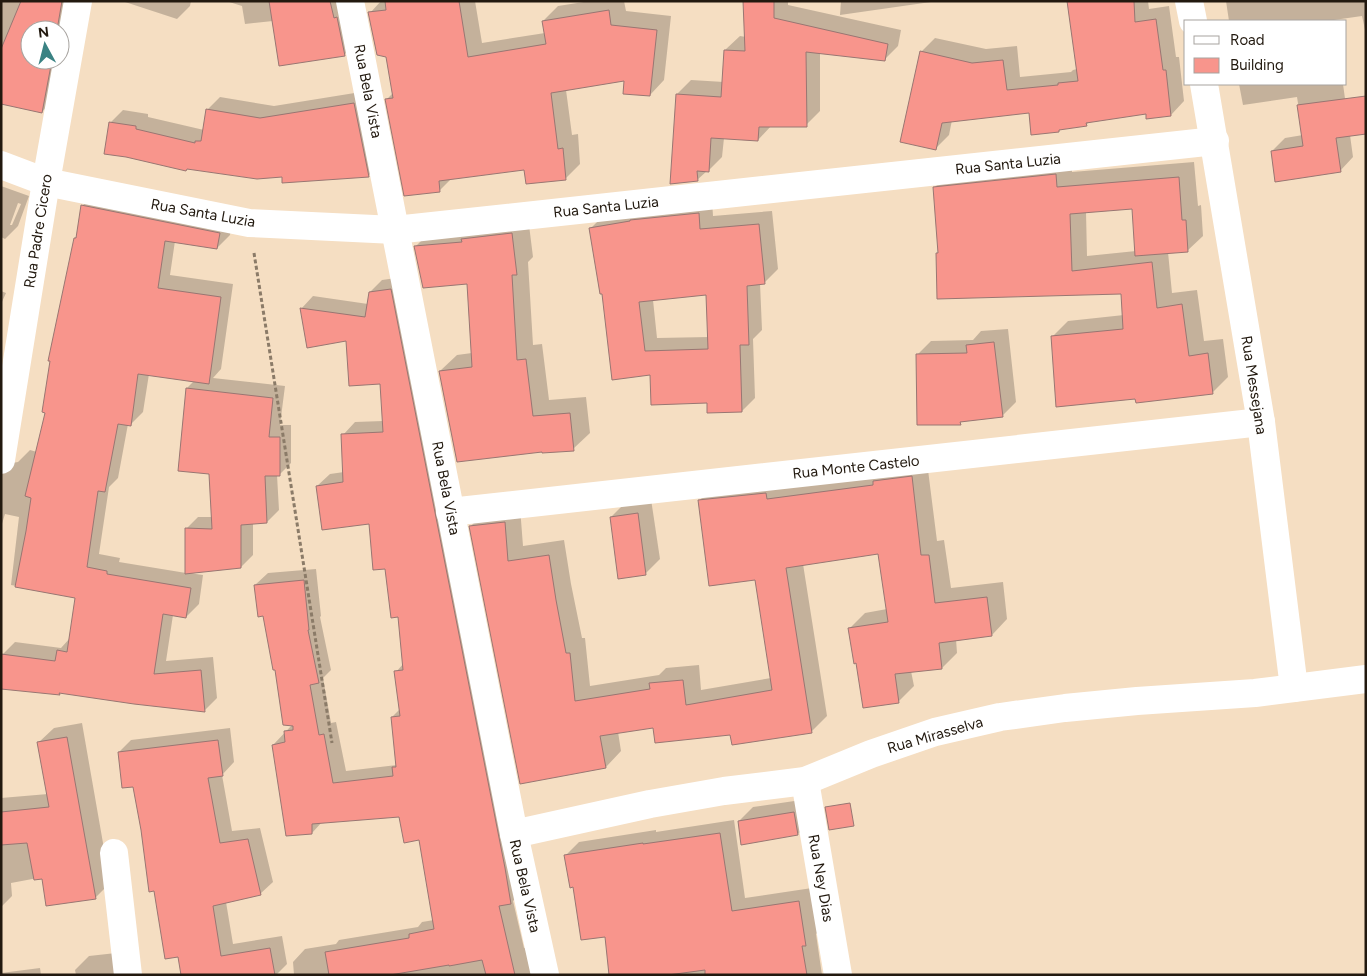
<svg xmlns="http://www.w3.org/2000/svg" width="1367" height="976" viewBox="0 0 1367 976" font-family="Figtree,sans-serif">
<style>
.shadow{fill:#0003;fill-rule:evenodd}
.building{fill:#f8958c;stroke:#997672;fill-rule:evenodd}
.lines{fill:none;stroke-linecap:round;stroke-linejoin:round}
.path{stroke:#8b7b68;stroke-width:3;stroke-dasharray:4 2.5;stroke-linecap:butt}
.street{stroke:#fff;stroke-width:28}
.labels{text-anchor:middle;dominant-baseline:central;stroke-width:4;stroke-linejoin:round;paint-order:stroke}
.street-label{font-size:15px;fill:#22190f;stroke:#fff}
</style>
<rect width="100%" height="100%" fill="#f5dec2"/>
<g class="shadow">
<path d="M 1,1 L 72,1 L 55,98 L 42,112 L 1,102 ZM 30,30 L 60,30 L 60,60 L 30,60 Z"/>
<polygon points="122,1 191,1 190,6 177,19"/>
<polygon points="226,1 346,1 357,42 344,55 273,21 245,24 242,6"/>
<polygon points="381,1 475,1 482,43 545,33 543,21 558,6 590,1 624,1 626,11 671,16 664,80 650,95 626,80 566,90 572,135 578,134 580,164 566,178 525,168 452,178 439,191 387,99 393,93 387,56 370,13"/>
<polygon points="744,1 788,1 788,5 901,30 898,46 884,60 820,52 820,111 806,125 772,125 758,140 724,138 722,157 708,171 707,171 697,180 671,183 677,94 691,80 724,82 725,50 740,36 746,37"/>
<polygon points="841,1 938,1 840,15"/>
<polygon points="1068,1 1148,1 1149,9 1169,6 1176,57 1179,57 1184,101 1171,115 1147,113 1090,121 1086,125 1061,128 1059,131 1030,112 952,120 949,135 935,149 921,52 935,38 986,49 1017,46 1020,77 1071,72 1073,70 1077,69"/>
<polygon points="1226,1 1366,1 1366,34 1362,16 1334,20 1334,21 1229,21"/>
<polygon points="1239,84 1343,84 1353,157 1340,171 1272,151 1285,138 1303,135 1297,97 1243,105"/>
<polygon points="367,91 381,164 368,176 283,176 110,123 123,110 148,114 148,117 204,130 208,109 220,97 274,106"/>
<path d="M 1071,159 L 1072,172 L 1194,162 L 1198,206 L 1201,205 L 1203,236 L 1187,251 L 1168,252 L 1172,293 L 1197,290 L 1204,341 L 1223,339 L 1228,377 L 1212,393 L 1136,398 L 1052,337 L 1068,321 L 1124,315 L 1122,292 L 937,253 L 939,252 L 934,188 L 950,172 ZM 1133,208 L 1136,251 L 1087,256 L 1086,212 Z"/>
<path d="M 1,186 L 29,196 L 18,226 L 5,239 L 1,237 ZM 18,203 L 21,204 L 12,225 L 10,225 Z"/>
<path d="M 95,193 L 232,220 L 230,235 L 217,248 L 175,241 L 170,275 L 233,284 L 221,369 L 213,378 L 285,386 L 280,425 L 291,425 L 291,463 L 279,475 L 277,475 L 279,510 L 267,522 L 253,523 L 253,555 L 241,567 L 189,573 L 203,575 L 199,604 L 186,617 L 173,615 L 166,661 L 213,657 L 217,698 L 204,711 L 61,692 L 59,694 L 2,655 L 15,642 L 61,648 L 70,638 L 76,597 L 11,585 L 19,517 L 5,514 L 1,527 L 1,456 L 12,463 L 18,462 L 30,450 L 37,452 L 46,412 L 75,238 L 77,236 L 82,206 ZM 149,374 L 195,380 L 187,388 L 180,470 L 210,472 L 213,517 L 198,517 L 186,529 L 186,573 L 119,562 L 120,558 L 99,554 L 109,487 L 118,478 L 128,424 L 130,425 L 143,412 Z"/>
<path d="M 712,200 L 713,216 L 772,211 L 778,269 L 764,283 L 760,283 L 762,330 L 753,339 L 755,398 L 742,411 L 708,402 L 651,373 L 603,292 L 590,229 L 604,215 ZM 707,294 L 709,337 L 657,338 L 653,300 Z"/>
<polygon points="528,217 533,257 528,262 533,345 542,344 549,400 586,397 590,433 573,449 440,371 457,355 472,353 468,283 416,246 432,230"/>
<polygon points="403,277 523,891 513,901 524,948 534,946 542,975 294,975 293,962 305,949 336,944 339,940 418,927 422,922 434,920 421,839 400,815 322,822 312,833 273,745 292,725 276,668 264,614 255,585 268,573 316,569 321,616 320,617 331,670 323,678 331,723 336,722 346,771 397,765 392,717 400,709 396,672 404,663 399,616 386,567 370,522 317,486 330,474 344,472 343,435 355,422 383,421 381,382 347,340 301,309 313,296 368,304 370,292 382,280"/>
<polygon points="1,291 6,293 1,304"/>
<polygon points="1008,329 1016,402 1002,416 963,420 960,423 917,355 931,341 973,340 981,331"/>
<polygon points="927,462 937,541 944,540 951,588 1003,582 1007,619 992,635 956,639 957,653 942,668 911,671 914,686 898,702 857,662 849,629 865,613 887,609 879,553 803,564 827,716 811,732 731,734 654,726 618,732 621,751 606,767 471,526 486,510 520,507 523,546 564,540 571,584 582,638 585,638 590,686 659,675 666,668 699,665 701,690 771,678 756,578 699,501 714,485"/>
<polygon points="651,499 660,559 646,573 611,517 625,503"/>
<polygon points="82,723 110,883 95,898 43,877 11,883 12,896 1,907 1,798 48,794 38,743 54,728"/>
<polygon points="230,728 234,762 222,775 232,831 260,828 273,882 260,894 226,902 233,944 282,936 287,964 276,975 182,975 179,955 155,890 134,786 119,752 131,740"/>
<polygon points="808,799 812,820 798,834 739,821 753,807"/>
<polygon points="734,820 745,898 812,888 819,931 816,934 822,975 610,975 606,935 574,886 566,855 579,842 656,830 656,832"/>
<polygon points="125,952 135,975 76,975 75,970 89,956"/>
<polygon points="40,968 41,975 1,975 1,973"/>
</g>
<g class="building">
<polygon points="21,1 62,1 57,30 30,30 30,60 52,60 42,113 1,104 1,49"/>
<polygon points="269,1 330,1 334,18 337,17 345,56 279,66"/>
<polygon points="385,1 459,1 468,57 546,44 542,21 609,10 611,25 657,30 650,96 623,94 624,81 551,93 558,149 563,148 566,180 526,184 524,170 439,181 440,192 404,196 385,99 393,98 386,57 377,55 368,12 386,10"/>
<polygon points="743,1 774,1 774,18 888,44 885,61 806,52 807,127 759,127 758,141 711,138 709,172 697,171 698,181 670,184 676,94 721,97 724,50 745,51"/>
<polygon points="1067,1 1134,1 1135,22 1156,19 1163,70 1166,70 1171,116 1146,119 1146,114 1086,123 1087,126 1059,130 1059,132 1031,135 1029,113 942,123 936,150 900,142 920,51 972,63 1003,60 1007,90 1058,85 1058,83 1078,81"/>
<polygon points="1366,96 1366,134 1336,138 1341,172 1275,182 1271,151 1303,146 1297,105"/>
<polygon points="354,103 369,177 282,183 282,177 257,179 187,169 186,171 126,157 104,154 109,122 136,126 136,129 195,143 195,141 201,141 206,109 260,118"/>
<polygon points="1056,174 1057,187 1179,177 1182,220 1186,220 1188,252 1135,256 1132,209 1070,214 1072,271 1152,262 1157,308 1182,304 1189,356 1208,353 1213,394 1136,403 1135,399 1056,407 1051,336 1123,329 1121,294 937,299 936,253 938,253 933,187"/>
<polygon points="81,205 220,233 217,249 165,241 158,288 221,297 209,384 138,374 131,426 118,424 105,492 98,491 87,567 107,571 107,574 191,588 186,618 163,614 154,674 201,670 205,712 134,704 59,693 60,695 1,689 1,654 55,661 57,650 67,652 75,598 15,587 26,531 31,498 25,496 45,413 42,412 50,361 48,361 74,238 76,238"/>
<path d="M 699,213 L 700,229 L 759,224 L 765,284 L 747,286 L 749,345 L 740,345 L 742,412 L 707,413 L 707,403 L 651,405 L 650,375 L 612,380 L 602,294 L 600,294 L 589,228 L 630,221 L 630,220 ZM 706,295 L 708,349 L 645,351 L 639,302 Z"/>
<polygon points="512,233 517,275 512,275 517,360 526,359 533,416 570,413 574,451 542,453 542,452 457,462 439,371 472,367 467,284 423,288 414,246 462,242 461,239"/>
<polygon points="391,289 505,868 511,904 499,906 515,975 486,975 482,960 449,966 449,965 390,975 329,975 325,952 409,938 409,934 434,929 419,840 404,843 399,817 312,824 312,834 286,836 272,745 285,742 284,731 293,730 293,726 283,725 275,670 273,670 263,616 258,617 254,585 304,580 309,630 308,630 319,683 310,685 319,735 324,734 333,783 393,776 392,767 396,767 391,717 400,716 394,671 403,670 398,617 391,618 385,569 373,570 369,524 322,530 316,486 343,482 341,434 383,432 380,384 349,386 346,341 307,348 300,308 365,317 369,292"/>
<polygon points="994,342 1003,417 960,422 961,425 917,425 916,354 967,353 966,345"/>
<polygon points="186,388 273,398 269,437 280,437 280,476 265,476 267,523 241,525 241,568 185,574 185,528 212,529 209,474 178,471"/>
<polygon points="912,476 921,555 929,555 935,603 987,597 992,636 939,643 942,669 895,674 899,703 863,708 856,663 854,664 848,628 888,622 878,554 786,568 812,733 732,745 730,735 655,743 653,728 600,736 606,768 520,784 469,526 505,522 508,561 549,555 556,600 566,653 570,653 575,701 650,689 649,683 683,680 686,705 772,690 755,580 709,586 698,500 766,493 767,499 873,485 873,481"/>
<polygon points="638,513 646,575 618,579 610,517"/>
<polygon points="67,737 96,899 46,906 42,879 34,880 27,843 1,845 1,812 49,807 37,742"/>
<polygon points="218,740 223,776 208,778 220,843 248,839 261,895 213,906 221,956 270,948 275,975 181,975 178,957 165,959 154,891 149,892 141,830 133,787 122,788 118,752"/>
<polygon points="850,803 854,826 829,830 825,807"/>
<polygon points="794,812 798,835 741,845 738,821"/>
<polygon points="720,833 732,911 799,901 806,946 802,946 807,975 705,975 705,970 668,975 609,975 605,937 581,940 573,887 570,888 564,855 643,843 643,844"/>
</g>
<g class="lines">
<polyline class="path" points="254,253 332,743"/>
<g class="street">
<polyline points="350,1 514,834 545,975"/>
<polyline points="1189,1 1193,21"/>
<polyline points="1204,84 1261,422 1294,688"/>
<polyline points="1,165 46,182 249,223 395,230 1215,141"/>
<polyline points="1,460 46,182 78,1"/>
<polyline points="450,512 1261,422"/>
<polyline points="805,781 838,975"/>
<polyline points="514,834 650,804 724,791 805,781 871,754 935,732 1000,717 1065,708 1137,701 1255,693 1366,679"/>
<polyline points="114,853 128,975"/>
</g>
</g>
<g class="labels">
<g class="street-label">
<text transform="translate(368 91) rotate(79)">Rua Bela Vista</text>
<text transform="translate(1008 164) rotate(-6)">Rua Santa Luzia</text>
<text transform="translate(606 207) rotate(-6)">Rua Santa Luzia</text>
<text transform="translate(203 213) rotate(10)">Rua Santa Luzia</text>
<text transform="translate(38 231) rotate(-81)">Rua Padre Cicero</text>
<text transform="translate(1254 385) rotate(81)">Rua Messejana</text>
<text transform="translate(856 467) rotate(-6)">Rua Monte Castelo</text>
<text transform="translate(446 488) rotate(79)">Rua Bela Vista</text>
<text transform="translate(935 735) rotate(-16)">Rua Mirasselva</text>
<text transform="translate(821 878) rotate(80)">Rua Ney Dias</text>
<text transform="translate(525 886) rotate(77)">Rua Bela Vista</text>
</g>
</g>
<rect width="1367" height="976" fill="none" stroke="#22190f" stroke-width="5"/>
<rect x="1184" y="20" width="162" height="65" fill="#ffffff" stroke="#a7a39f"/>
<rect x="1194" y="36" width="25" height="8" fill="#ffffff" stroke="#a7a39f"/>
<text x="1230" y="45" font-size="15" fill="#22190f">Road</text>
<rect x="1194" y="58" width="25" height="15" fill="#f8958c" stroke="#a7a39f"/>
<text x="1230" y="70" font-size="15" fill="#22190f">Building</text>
<g transform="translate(45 45) rotate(353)"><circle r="24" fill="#ffffff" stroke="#a7a39f"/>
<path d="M0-4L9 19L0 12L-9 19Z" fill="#3a8283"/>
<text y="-8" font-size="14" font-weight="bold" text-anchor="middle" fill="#22190f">N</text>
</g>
</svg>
